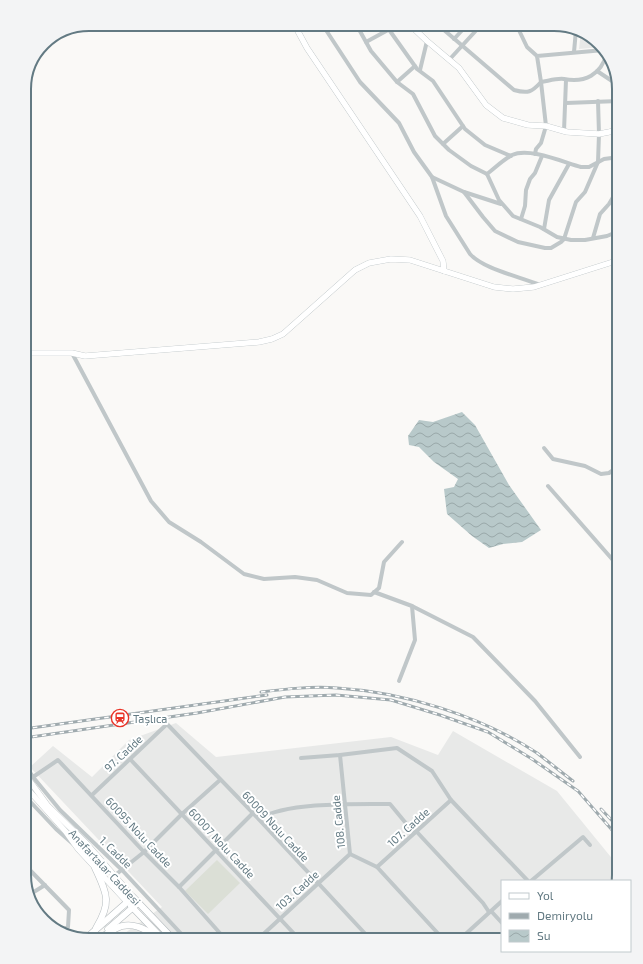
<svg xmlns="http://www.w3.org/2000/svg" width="643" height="964" viewBox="0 0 643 964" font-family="'Exo 2',sans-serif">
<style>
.built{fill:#e8e9e8}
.park{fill:#dbdfd6}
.water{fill:url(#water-waves)}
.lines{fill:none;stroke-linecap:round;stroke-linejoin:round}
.secondary-casing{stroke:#b2bbbe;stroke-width:6}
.primary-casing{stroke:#b5bcbf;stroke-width:7}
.street{stroke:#c0c7c9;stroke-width:4}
.secondary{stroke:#fff;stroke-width:5.5}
.primary{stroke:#fff;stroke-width:6}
.rail-casing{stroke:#9faaae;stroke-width:3}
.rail{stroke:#fff;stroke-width:1.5;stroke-dasharray:4.5;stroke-linecap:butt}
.labels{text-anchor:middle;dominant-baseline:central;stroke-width:4;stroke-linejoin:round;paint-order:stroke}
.poi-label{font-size:11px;fill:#637a83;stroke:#fff;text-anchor:start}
.street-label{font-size:11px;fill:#637a83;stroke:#fff}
.rim{fill:none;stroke:#637a83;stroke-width:2}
</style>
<defs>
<pattern id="water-waves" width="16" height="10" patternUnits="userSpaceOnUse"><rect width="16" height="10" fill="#b8c9ca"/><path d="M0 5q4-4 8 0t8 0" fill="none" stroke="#99a8a9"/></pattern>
</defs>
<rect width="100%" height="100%" fill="#faf9f7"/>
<g class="built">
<polygon points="581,32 590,35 601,47 579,49"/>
<polygon points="176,723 216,757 391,737 438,755 453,731 557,791 619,867 617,881 502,881 502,940 115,940 162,907 30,767 53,746 92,777 129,740"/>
</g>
<polygon class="park" points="217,860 240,883 208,914 185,891"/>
<polygon class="water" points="462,412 475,425 509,485 541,530 522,542 503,544 489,548 472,536 447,514 444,489 454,487 458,479 434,462 419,447 409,445 408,436 419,420 433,422"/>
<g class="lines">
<defs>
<g id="secondary">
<polyline points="294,24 307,48 420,216 443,261 444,271"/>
<polyline points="409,24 427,41 459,68 486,105 503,118 528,125 546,126 567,132 599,134 619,130"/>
<polyline points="24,353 72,353 85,356 259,342 272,339 283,334 355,270 369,263 391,259 410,260 494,287 513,289 534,287 619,260"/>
<polyline points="24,773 48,806 86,843 133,897"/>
<polyline points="24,785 66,832 78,849 127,902"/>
</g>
<g id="primary">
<path d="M 95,868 C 107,894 112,902 96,928"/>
<polyline points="131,906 158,934"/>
<polyline points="108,929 138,903"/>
<path d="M 98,939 C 104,936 109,932 115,929 C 132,919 148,931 163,940"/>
<polyline points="84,940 133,897 174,940"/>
</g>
</defs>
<use href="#secondary" class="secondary-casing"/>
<use href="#primary" class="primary-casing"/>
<g class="street">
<path d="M 322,24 L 360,82 L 399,123 L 414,152 L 432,177 L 446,216 L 470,254 C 483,269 521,277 540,285"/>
<polyline points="356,24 371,51 397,82 413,94 435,136 449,150 471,166 487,174 499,200 513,216 540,227 557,237 571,240 585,240 607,236 619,231"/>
<polyline points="385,24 417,69 433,81 465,129 485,145 511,156"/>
<path d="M 437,24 L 514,90 C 528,94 532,92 541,82"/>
<polyline points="516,24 527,47 537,56"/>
<polyline points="454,39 468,24"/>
<polyline points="366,42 388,30"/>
<path d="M 604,50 L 537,56 L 541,82 C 548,81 557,78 564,79 C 585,83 601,75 607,53"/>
<polyline points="574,52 576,30"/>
<polyline points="449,60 482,24"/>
<polyline points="420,70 427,41"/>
<polyline points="597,71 618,85"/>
<polyline points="397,82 415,66"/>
<polyline points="566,103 619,101"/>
<polyline points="564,131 566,80"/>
<polyline points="443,144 463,126"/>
<polyline points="535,154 536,149 541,143 546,126 541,82"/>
<path d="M 487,174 C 495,168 503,160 512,155 C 529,147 563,162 581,167 L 589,167 L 604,159 L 619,157"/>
<polyline points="432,177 464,192 483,217 495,231 518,242 545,248 551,248 561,242 564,239 576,202 585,192 598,162 599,134 598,101"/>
<polyline points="464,192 501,204"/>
<polyline points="521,219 525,206 526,190 530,179 535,173 542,156"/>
<polyline points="544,229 549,200 569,164"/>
<polyline points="593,238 600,214 609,204 619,187"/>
<polyline points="72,353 151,501 169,522 201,542 244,574 264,579 295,577 317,580 347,593 371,595 379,588 384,562 402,542"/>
<polyline points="619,443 615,376 619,371"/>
<polyline points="544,448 553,459 585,466 601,474 609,473 619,466"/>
<polyline points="548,486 619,567"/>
<polyline points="374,592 412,606 415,640 399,681"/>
<polyline points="412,606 473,637 535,701 580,757"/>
<polyline points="340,755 350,854 377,867 444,940"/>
<polyline points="301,758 340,755 397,748 432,771 451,800 528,881"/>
<polyline points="130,759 300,940"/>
<polyline points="24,764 33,777 60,810 122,870 187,940"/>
<polyline points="33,777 58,760 144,852 179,887 226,940"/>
<polyline points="24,795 56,829 73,844"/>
<polyline points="92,795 167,724 253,813 371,940"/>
<path d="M 259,819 C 286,802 356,804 390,804 L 414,833"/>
<polyline points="416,831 483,903 489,912"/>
<polyline points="24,864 69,910 68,927 60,931"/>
<polyline points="377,867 451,800"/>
<polyline points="114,876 144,852 182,814 220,780"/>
<polyline points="531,881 583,837 590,845"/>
<polyline points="179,887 253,813"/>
<polyline points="29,895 45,885"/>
<polyline points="491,911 502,923"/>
<polyline points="257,940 350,854"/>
<polyline points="459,940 502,901"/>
</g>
<use href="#secondary" class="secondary"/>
<use href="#primary" class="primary"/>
<defs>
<g id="rail">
<path d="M 261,692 C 286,689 312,686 337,688 C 404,692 481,716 537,753 C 549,762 561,772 573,781"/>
<polyline points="24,729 267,695"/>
<polyline points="24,738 197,713 285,697 336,695 391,700 440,715 488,732 532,759 578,791 619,838"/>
<polyline points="601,809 619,828"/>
</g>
</defs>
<use href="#rail" class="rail-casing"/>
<use href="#rail" class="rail"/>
</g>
<defs>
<symbol id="station-ring" viewBox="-11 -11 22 22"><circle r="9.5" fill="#fff" stroke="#ea3327" stroke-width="1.5"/><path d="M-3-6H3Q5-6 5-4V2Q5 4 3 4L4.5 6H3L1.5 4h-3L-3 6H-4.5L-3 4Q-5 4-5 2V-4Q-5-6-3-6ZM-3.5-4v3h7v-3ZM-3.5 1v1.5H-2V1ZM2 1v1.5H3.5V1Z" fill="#ea3327"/></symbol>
</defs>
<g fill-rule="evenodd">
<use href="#station-ring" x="110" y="708" width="20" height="20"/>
</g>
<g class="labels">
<g class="poi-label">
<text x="133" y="718">Taşlıca</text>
</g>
<g class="street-label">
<text transform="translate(123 753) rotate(-43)">97. Cadde</text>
<text transform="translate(338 822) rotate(-96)">108. Cadde</text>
<text transform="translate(276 826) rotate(47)">60009 Nolu Cadde</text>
<text transform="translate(408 827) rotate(-42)">107. Cadde</text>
<text transform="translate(139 832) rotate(47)">60095 Nolu Cadde</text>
<text transform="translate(222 843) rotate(47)">60007 Nolu Cadde</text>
<text transform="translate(116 852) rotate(44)">1. Cadde</text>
<text transform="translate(105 867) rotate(47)">Anafartalar Caddesi</text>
<text transform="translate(297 890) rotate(-42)">103. Cadde</text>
</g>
</g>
<path d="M0 0H643V964H0ZM89 31H554A58 58 0 0 1 612 89V875A58 58 0 0 1 554 933H89A58 58 0 0 1 31 875V89A58 58 0 0 1 89 31Z" fill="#f3f4f5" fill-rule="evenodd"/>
<path class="rim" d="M89 31H554A58 58 0 0 1 612 89V875A58 58 0 0 1 554 933H89A58 58 0 0 1 31 875V89A58 58 0 0 1 89 31Z"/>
<rect x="501" y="880" width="130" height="72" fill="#ffffff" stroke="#c1cacd"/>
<rect x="509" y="893" width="20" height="6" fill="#ffffff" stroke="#c1cacd"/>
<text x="537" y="900" font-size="12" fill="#637a83">Yol</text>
<rect x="509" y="913" width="20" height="6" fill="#9faaae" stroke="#c1cacd"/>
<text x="537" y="920" font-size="12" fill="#637a83">Demiryolu</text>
<rect x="509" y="930" width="20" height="12" fill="url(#water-waves)" stroke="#c1cacd"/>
<text x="537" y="940" font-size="12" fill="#637a83">Su</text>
</svg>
